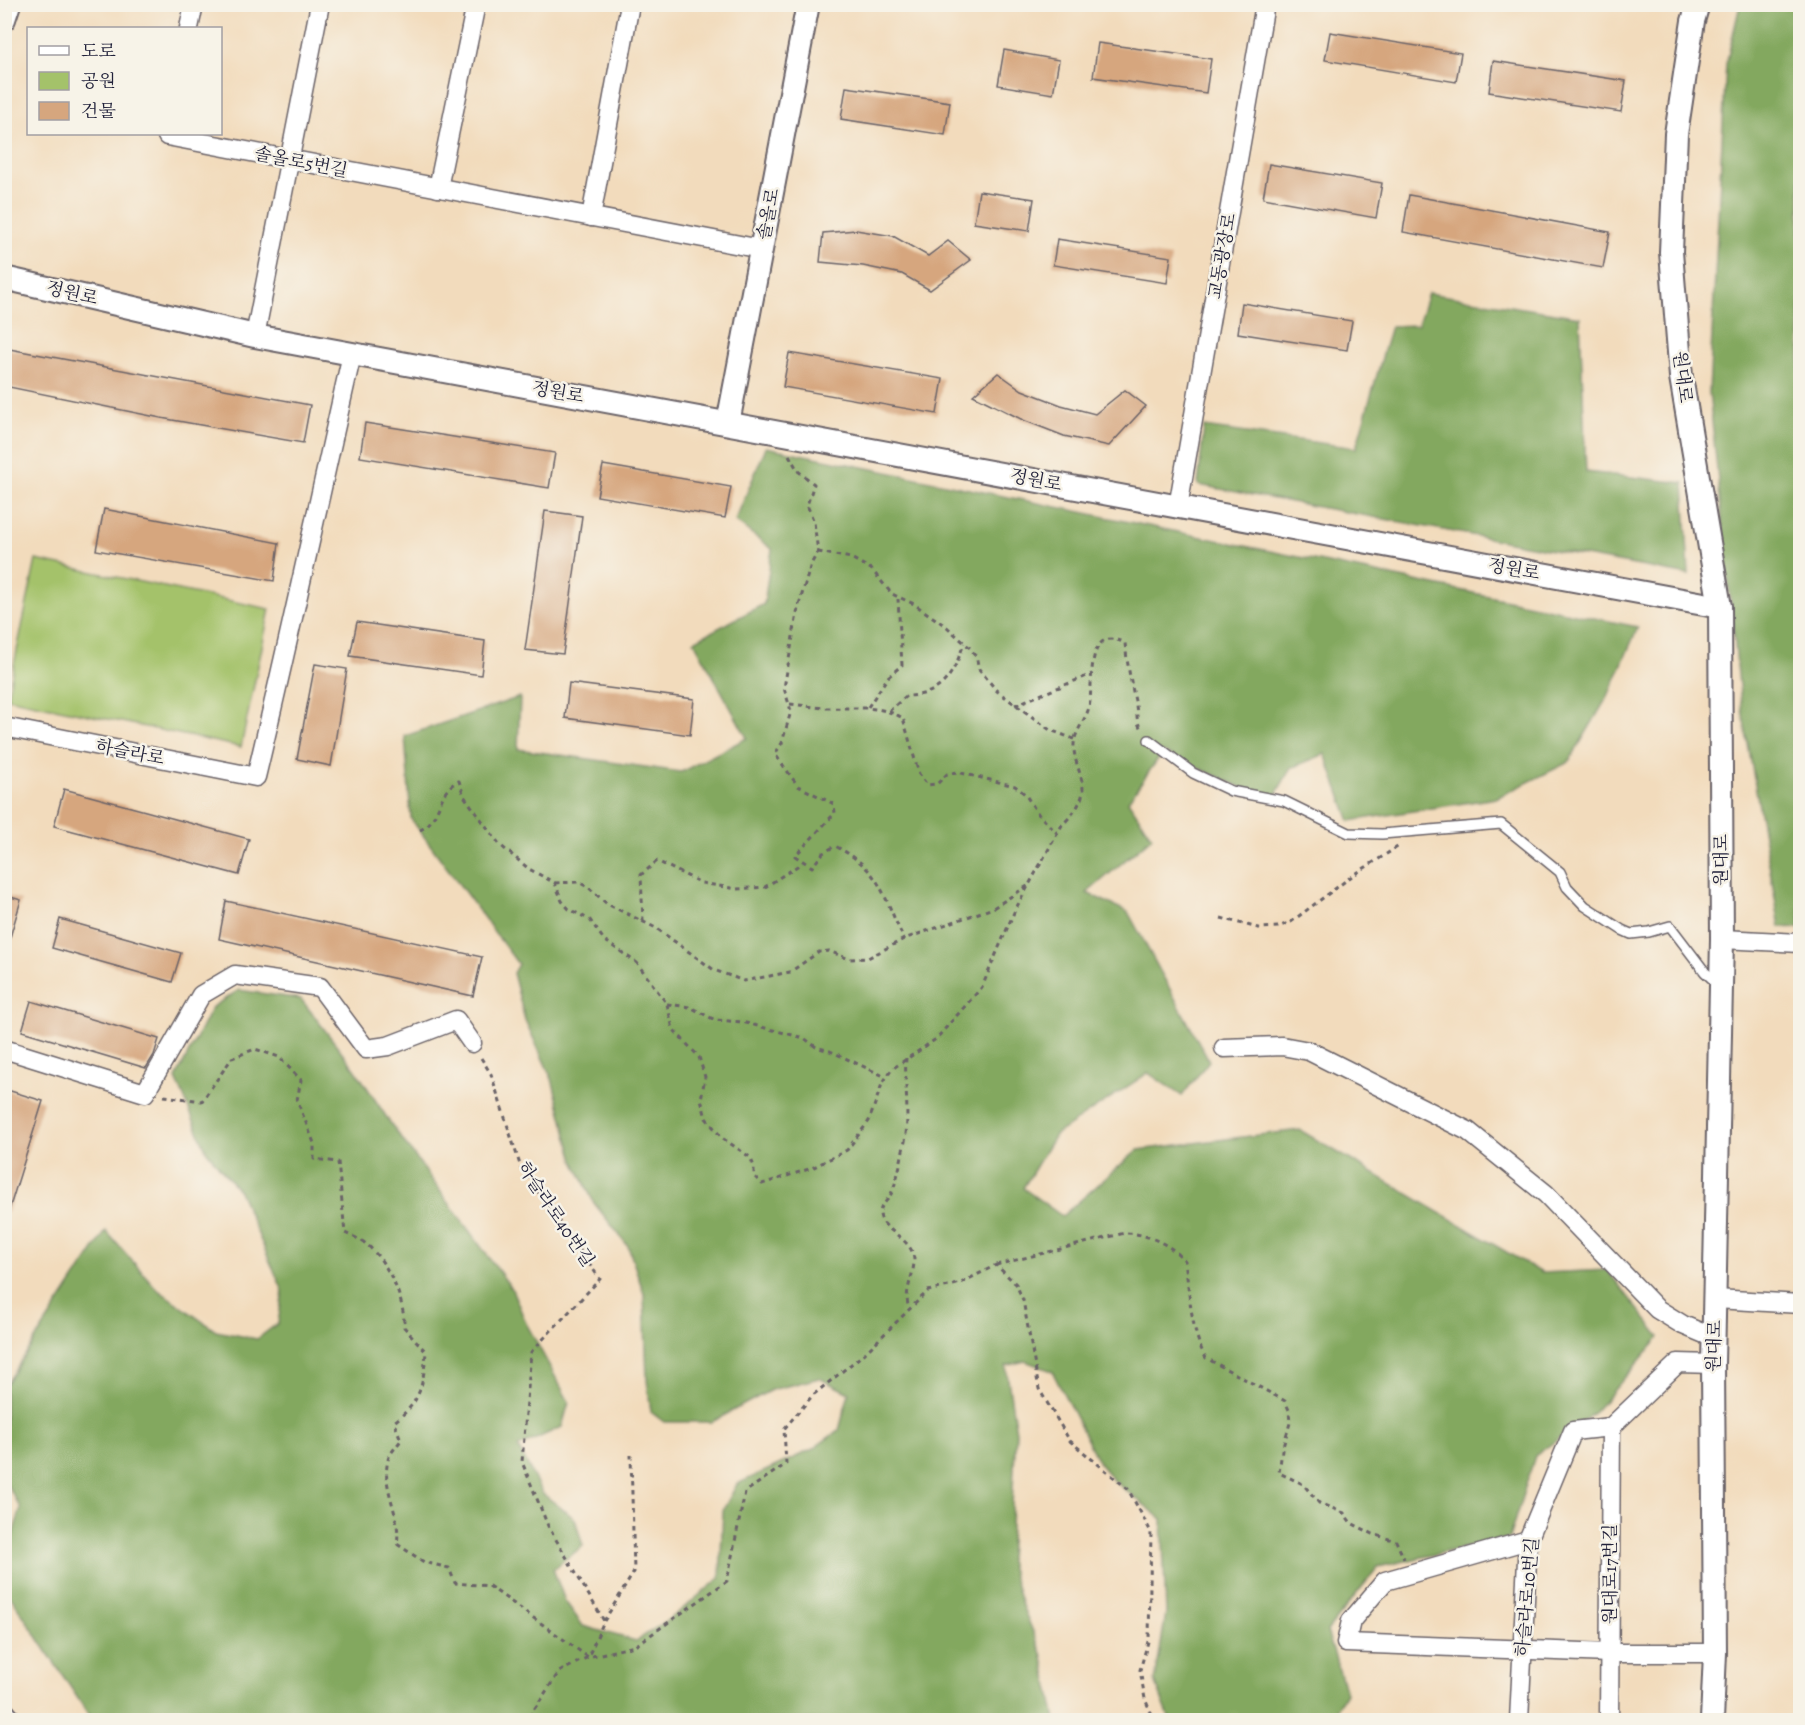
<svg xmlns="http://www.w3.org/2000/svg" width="1805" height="1725" viewBox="0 0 1805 1725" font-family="Alegreya,'Noto Serif KR',serif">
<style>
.green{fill:#a4c26a;stroke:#637252;stroke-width:1.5}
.forest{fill:#83a85e;stroke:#52654c;stroke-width:1.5}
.building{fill:#d6a67e}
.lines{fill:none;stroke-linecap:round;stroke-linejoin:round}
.service-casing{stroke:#6b6368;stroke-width:12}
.minor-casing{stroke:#6b6368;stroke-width:21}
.tertiary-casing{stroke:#6b6368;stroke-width:26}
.path{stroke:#6b6368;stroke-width:3;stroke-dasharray:4.5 4.5;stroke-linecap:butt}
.service{stroke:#fff;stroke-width:9}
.minor{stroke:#fff;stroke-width:18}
.tertiary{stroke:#fff;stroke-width:22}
.labels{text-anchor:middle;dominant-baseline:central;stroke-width:5;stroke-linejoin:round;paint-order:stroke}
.street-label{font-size:18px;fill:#22223b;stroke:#f7f3e8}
</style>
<rect width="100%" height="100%" fill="#f7f3e8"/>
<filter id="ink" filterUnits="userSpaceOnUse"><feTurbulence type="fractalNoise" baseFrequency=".0167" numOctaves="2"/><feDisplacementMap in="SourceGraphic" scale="12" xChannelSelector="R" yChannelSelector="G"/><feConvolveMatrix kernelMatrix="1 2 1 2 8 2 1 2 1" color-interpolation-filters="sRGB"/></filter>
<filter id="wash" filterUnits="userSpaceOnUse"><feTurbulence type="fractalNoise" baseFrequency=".008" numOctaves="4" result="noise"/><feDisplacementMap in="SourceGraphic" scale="24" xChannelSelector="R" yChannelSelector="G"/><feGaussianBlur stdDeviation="1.35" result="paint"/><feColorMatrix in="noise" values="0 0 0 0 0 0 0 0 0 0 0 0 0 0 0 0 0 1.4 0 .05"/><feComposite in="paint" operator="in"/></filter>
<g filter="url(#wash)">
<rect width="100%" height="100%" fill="#f2dbbc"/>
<polygon class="green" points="36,560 270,609 241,747 7,698"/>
<g class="forest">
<polygon points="1740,5 1800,5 1800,928 1780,927 1741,704 1709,392 1726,64"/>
<polygon points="1428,293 1580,317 1586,472 1684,483 1689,575 1198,485 1204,427 1356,448 1391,326 1418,325"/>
<polygon points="766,447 1638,627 1608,696 1569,762 1496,798 1350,821 1325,754 1291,768 1272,801 1163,752 1128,801 1152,837 1087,893 1128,912 1209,1061 1182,1096 1148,1073 1055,1135 1023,1188 1062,1216 1138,1150 1300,1130 1542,1273 1607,1270 1660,1337 1595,1412 1535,1456 1509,1538 1378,1567 1327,1631 1346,1693 1330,1720 1170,1720 1155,1681 1166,1613 1162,1519 1114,1481 1099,1463 1052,1371 1025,1361 1006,1366 1016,1432 1009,1561 1021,1603 1042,1653 1056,1720 92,1720 5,1588 5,1559 21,1508 5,1482 5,1386 106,1231 157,1289 216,1331 257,1339 278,1323 283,1291 239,1191 206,1150 176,1078 212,1007 239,990 301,999 355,1069 391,1124 512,1289 526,1323 569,1402 562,1427 518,1447 542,1493 575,1519 583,1546 553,1569 565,1601 583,1626 636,1641 675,1615 720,1578 723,1510 737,1484 811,1450 839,1430 849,1393 819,1378 771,1390 712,1422 664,1422 651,1412 647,1380 644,1294 628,1246 594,1203 574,1161 552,1079 525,1020 513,973 518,964 411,819 405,736 520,697 518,749 681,772 747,738 694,641 764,604 772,549 735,521"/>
</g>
<g id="blocks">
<g class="building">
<polygon points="1330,32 1461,53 1456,82 1325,60"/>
<polygon points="1098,43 1211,59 1206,93 1093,77"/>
<polygon points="1004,50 1059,60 1053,94 998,85"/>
<polygon points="1493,61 1626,81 1621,112 1489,92"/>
<polygon points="846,87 950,102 945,135 841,119"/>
<polygon points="1269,164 1382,183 1376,218 1263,198"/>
<polygon points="979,191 1034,199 1029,231 974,223"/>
<polygon points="1409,195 1610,232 1603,268 1403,232"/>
<polygon points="856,230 893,236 928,256 948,241 971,260 930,290 902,274 863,266 820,262 823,233"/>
<polygon points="1057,239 1171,257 1167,283 1053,265"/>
<polygon points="1242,303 1352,321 1347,350 1238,333"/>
<polygon points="4,348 310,405 303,443 161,418 4,386"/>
<polygon points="789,353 943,379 937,414 783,387"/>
<polygon points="998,373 1022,390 1061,405 1095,414 1125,390 1146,406 1109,446 1064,436 1023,420 973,395"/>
<polygon points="365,423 555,453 549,488 360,457"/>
<polygon points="603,465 731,487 725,518 597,496"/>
<polygon points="104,509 279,543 274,581 96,550"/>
<polygon points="545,511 582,516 563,654 525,650"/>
<polygon points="357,622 485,641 481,675 350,656"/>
<polygon points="315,664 347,669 331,766 297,759"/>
<polygon points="569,683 694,699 690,735 565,718"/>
<polygon points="64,789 249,839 239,875 54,826"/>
<polygon points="4,895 21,900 8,944 4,943"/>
<polygon points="226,901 482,957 473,996 219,939"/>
<polygon points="60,919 181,953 172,982 52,948"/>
<polygon points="31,1001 159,1039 154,1055 146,1068 22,1031"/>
<polygon points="4,1089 43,1101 8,1213 4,1212"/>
</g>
</g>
</g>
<g filter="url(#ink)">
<use href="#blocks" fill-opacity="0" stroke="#6b6368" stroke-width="1.5"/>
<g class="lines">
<defs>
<polyline id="service" points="1149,740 1193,773 1231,791 1284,801 1349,833 1382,834 1501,824 1560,872 1567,887 1585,906 1622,930 1631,934 1649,932 1670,926 1705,972 1719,985"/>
<g id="minor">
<polyline points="189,28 194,4"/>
<polyline points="168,134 167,136 761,249"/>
<polyline points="438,188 476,4"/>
<polyline points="591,217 630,4"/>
<polyline points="255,336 320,4"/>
<polyline points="1178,507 1265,4"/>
<path d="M 4,727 L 256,777 C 290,636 320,495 352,354"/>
<polyline points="1722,939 1800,943"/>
<polyline points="1224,1048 1282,1046 1309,1051 1468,1131 1546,1194 1657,1309 1683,1325 1714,1338"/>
<polyline points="4,1049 145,1093 201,995 235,975 320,987 366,1049 388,1046 456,1020 472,1043"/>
<polyline points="1716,1299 1800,1304"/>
<polyline points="1528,1540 1385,1581 1351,1621 1346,1643 1609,1653 1715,1653"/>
<polyline points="1519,1720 1528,1540 1573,1431 1611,1427 1678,1363 1713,1364"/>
<polyline points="1609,1720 1611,1427"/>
</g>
<g id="tertiary">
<polyline points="1698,4 1693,21 1676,134 1671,252 1681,377 1720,607 1722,939 1713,1364 1715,1653 1712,1720"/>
<polyline points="4,19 9,4"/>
<polyline points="4,278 255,336 1720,607"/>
<polyline points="728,423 808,4"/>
<polyline points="4,1714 9,1720"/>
</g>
</defs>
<use href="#service" class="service-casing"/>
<use href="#minor" class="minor-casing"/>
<use href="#tertiary" class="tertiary-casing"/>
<g class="path">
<path d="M 789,455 L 798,471 L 814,484 L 807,505 L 814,522 L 818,552 L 811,564 L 798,608 L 784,688 L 791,711 L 782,743 L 775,754 L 798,786 L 834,804 L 835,813 L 795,856 L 812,867 L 823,853 L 835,846 C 883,871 882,895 904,939"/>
<polyline points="818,552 851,558 871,569 892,594 914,604 947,627 970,648 976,656 979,669 997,691 1050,730 1074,739"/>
<path d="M 790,704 C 803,705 816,708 828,708 C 856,709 878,704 903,718 L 919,774 L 927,785 L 937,784 L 947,774 L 957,772 L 1015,786 L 1025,794 L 1039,815 L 1057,833"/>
<polyline points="1015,705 1092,674"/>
<polyline points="868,707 888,677 902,665 898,599"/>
<path d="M 889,711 L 906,696 C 942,696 954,674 964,643"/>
<path d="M 420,830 C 442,820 437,789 459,781 L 464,796 L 500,845 L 529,869 L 555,883 L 562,901 L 569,909 L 590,920 L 604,940 L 637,963 L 667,1004 L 673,1029 L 699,1057 L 705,1077 L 701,1099 L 706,1118 L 722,1138 L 750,1157 L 754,1166 L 754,1176 L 762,1184 L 812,1168 L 847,1150 L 869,1121 L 882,1084 L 892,1069 L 936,1039 L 982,987 L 1015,910 L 1062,825 C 1070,818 1083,802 1083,790 C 1083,776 1073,760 1074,745 C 1074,732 1086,720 1089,707 C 1094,685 1084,623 1125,643 C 1127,663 1131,682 1135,701 C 1138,711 1135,719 1141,729"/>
<polyline points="555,883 578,882 588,887 607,904 656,928 714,970 744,981 790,972 819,952 829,951 849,959 868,958 904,939 993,908 1029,885"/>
<polyline points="1221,918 1258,928 1278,927 1291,922 1352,876 1399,846"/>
<polyline points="643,921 641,875 657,861 701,883 737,889 765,887 802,863"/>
<polyline points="667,1004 690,1007 715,1020 742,1022 804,1038 816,1047 830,1051 886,1077"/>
<polyline points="481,1058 491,1074 521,1168 600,1279 531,1352 522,1462 548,1526 604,1621 588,1657 559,1672 527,1720"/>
<path d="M 906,1058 C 904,1088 911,1121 903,1150 C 901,1162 896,1184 891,1194 C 888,1201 880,1205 880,1213 C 880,1231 913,1237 914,1260 C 914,1278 903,1290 909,1309"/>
<path d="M 164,1096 L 202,1101 L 232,1058 L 255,1049 L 279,1057 L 301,1080 L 297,1100 L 314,1143 L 314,1159 L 338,1162 L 345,1233 C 351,1236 360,1239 366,1244 C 388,1262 405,1299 404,1327 L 426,1352 C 423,1384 422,1401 394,1422 L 401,1440 C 397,1446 389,1454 388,1460 C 381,1488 402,1516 397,1544 L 424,1562 L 449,1568 L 455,1583 L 489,1586 L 588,1657 L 635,1646 L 727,1581 L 745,1492 L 786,1464 L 784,1429 L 813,1395 L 865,1353 L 928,1291 L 961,1283 L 996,1265 L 1016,1284 L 1023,1300 L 1039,1389 L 1070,1441 L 1128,1489 L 1151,1532 L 1149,1638 L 1140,1670 L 1145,1699 L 1154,1720"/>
<path d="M 996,1265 L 1125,1233 C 1146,1233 1172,1245 1185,1261 C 1189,1289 1191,1334 1206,1358 L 1285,1401 L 1289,1410 L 1290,1423 L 1282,1450 L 1279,1473 L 1303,1484 L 1319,1503 L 1344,1513 L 1351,1523 L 1373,1534 L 1396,1541 L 1404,1559"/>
<polyline points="604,1621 634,1572 631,1455"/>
</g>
<use href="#service" class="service"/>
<use href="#minor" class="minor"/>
<use href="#tertiary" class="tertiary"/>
</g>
</g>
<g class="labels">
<g class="street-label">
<text transform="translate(301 162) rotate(11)">솔올로5번길</text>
<text transform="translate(768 214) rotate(-79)">솔올로</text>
<text transform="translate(1222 256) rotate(-80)">교동광장로</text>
<text transform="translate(72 293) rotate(13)">정원로</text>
<text transform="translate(1683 377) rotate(83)">원대로</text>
<text transform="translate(558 392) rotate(10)">정원로</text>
<text transform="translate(1036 480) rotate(11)">정원로</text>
<text transform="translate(1514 569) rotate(10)">정원로</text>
<text transform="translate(130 752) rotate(11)">하슬라로</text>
<text transform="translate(1721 860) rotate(-90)">원대로</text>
<text transform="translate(556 1214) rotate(56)">하슬라로40번길</text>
<text transform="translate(1714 1346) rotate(-88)">원대로</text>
<text transform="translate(1610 1574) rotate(-90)">원대로17번길</text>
<text transform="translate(1527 1597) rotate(-85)">하슬라로10번길</text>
</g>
</g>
<rect width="1805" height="1725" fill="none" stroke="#f7f3e8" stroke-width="24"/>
<rect x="27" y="27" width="195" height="108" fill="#f7f3e8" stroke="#a29fa3" stroke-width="1.5"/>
<rect x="39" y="46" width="30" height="9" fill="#ffffff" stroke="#a29fa3" stroke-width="1.5"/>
<text x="81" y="57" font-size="18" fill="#22223b">도로</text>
<rect x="39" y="72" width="30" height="18" fill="#a4c26a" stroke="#a29fa3" stroke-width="1.5"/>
<text x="81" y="87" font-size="18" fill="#22223b">공원</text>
<rect x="39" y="102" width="30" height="18" fill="#d6a67e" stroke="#a29fa3" stroke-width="1.5"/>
<text x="81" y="117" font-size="18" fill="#22223b">건물</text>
</svg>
